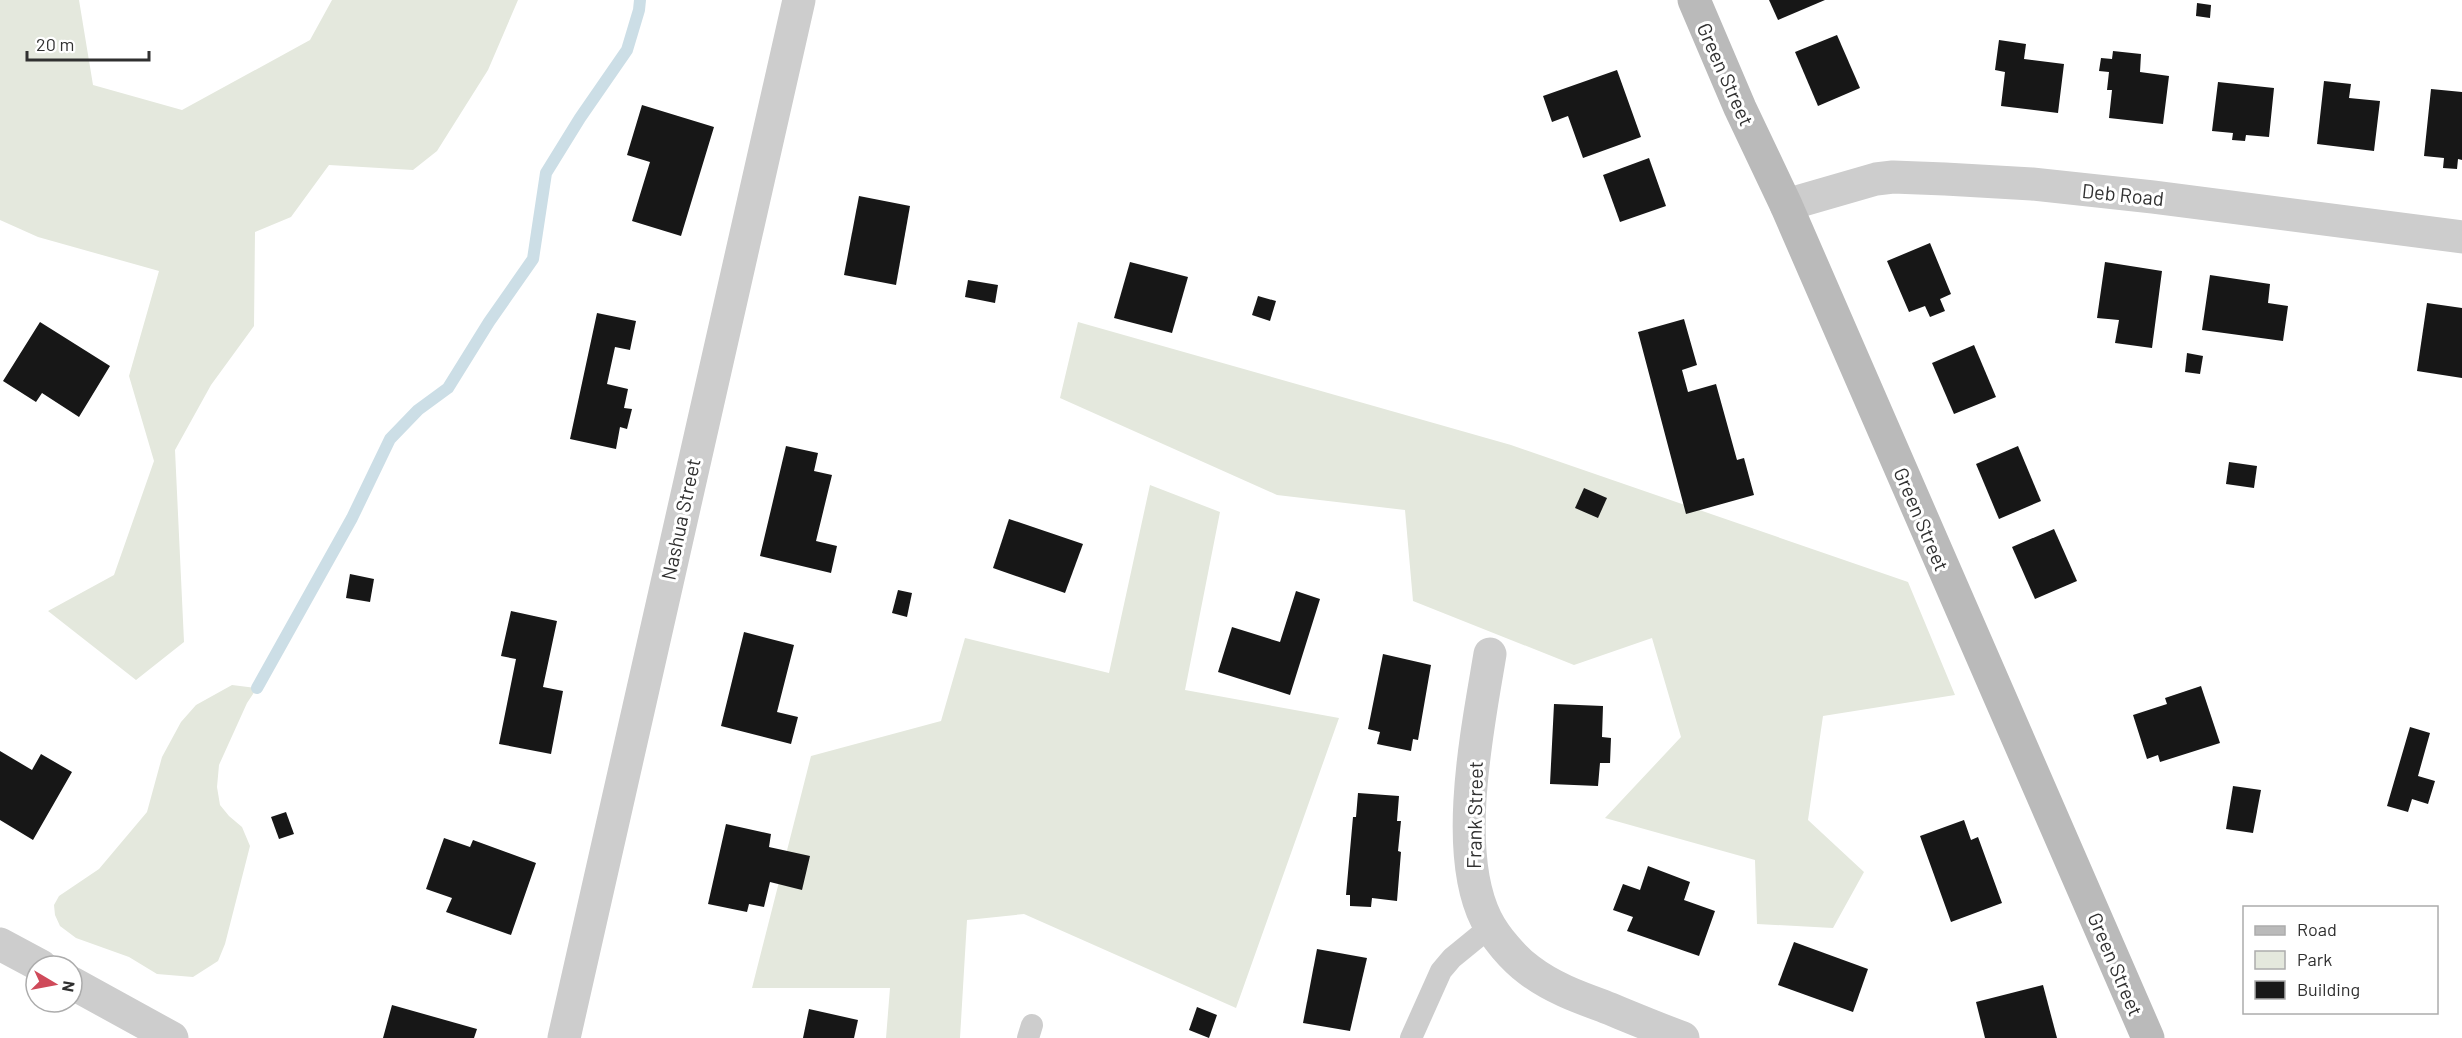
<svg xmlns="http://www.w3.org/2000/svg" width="2462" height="1038" viewBox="0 0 2462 1038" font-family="Barlow,sans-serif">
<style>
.green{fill:#e4e8dd}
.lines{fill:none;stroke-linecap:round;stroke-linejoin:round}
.stream{stroke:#ccdee6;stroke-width:12}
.building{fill:#171717}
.lane{stroke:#cdcdcd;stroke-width:22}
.street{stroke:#cdcdcd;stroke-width:33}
.secondary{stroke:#bababa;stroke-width:33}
.labels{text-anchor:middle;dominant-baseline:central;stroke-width:6;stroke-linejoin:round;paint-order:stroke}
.street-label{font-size:20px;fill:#303030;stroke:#fff}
</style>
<rect width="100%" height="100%" fill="#fff"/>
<g class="green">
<polygon points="0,0 79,0 93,85 182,110 310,40 332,0 518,0 488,70 437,151 413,170 329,165 291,217 255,232 254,326 211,385 175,450 184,642 136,680 48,611 114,575 154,461 129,376 159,271 38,237 0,220"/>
<polygon points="1078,322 1511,445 1908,582 1955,695 1823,716 1808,820 1864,872 1833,928 1757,924 1755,860 1605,818 1681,737 1652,638 1574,665 1413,601 1405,510 1277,495 1060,398"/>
<polygon points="1150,485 1220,512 1185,690 1339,718 1236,1008 1024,914 967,920 960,1038 886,1038 890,988 752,988 811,756 941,721 965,638 1109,673"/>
<polygon points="232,685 257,688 247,703 219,765 217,787 220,805 229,816 242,827 250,846 225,944 218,961 193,977 157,974 129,957 76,938 60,926 55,915 54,905 59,896 99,869 147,812 162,757 181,722 196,705"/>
</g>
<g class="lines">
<polyline class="stream" points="257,688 352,518 390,439 418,410 448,388 489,322 533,259 546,173 580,118 627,50 639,10 640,0"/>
</g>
<g class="building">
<polygon points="1769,0 1825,0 1778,20"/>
<polygon points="2197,3 2211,5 2210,18 2196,16"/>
<polygon points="1837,35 1860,88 1818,106 1795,52"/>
<polygon points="1999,40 2026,44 2024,59 2064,64 2058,113 2001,106 2005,72 1995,70"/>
<polygon points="2113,51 2141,54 2140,72 2169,76 2163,124 2109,118 2112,90 2107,90 2109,72 2099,71 2101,58 2112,59"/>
<polygon points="1617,70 1641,137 1583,158 1568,116 1552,122 1543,96"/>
<polygon points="2324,81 2351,84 2349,98 2380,101 2374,151 2317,144"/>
<polygon points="2218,82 2274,88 2269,137 2246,135 2245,141 2232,140 2233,133 2212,131"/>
<polygon points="2431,89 2462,92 2462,160 2458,159 2457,169 2443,168 2444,158 2424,156"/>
<polygon points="642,105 714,127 681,236 632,221 650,162 627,155"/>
<polygon points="1649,158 1666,206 1620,222 1603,175"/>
<polygon points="859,196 910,206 896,285 844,275"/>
<polygon points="1930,243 1951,294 1940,299 1945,311 1930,317 1925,306 1909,312 1887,261"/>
<polygon points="1130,262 1188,277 1172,333 1114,318"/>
<polygon points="2105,262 2162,271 2152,348 2115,343 2119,320 2097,318"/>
<polygon points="2210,275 2270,284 2268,303 2288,306 2283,341 2202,330"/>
<polygon points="968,280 998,285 995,303 965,297"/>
<polygon points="1258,296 1276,301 1270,321 1252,315"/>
<polygon points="2427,303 2462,308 2462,378 2417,371"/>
<polygon points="597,313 636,321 630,350 615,347 607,384 628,389 624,408 632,409 627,429 620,427 616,449 570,439"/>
<polygon points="1684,319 1697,365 1682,370 1688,392 1716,384 1737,460 1744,458 1754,495 1686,514 1638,332"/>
<polygon points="40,322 110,366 79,417 42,393 36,402 3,381"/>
<polygon points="1974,345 1996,397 1954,414 1932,363"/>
<polygon points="2187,353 2203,356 2200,374 2185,372"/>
<polygon points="786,446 818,453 814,471 832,475 816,541 837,546 831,573 760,556"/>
<polygon points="2018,446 2041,501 1999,519 1976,464"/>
<polygon points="2229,462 2257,466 2254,488 2226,484"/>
<polygon points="1584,488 1607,498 1598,518 1575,508"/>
<polygon points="1009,519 1083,544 1065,593 993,568"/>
<polygon points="2054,529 2077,581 2035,599 2012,547"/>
<polygon points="350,574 374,579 370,602 346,598"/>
<polygon points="898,590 912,593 907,617 892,613"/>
<polygon points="1296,591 1320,599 1290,695 1218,672 1232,627 1280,642"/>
<polygon points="511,611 557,621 543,687 563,691 551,754 499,744 516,659 501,656"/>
<polygon points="744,632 794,645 777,712 798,717 791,744 721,726"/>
<polygon points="1383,654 1431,665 1418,740 1413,739 1411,751 1377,744 1380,732 1368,729"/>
<polygon points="2201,686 2220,743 2160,762 2158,755 2147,759 2133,715 2167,704 2165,698"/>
<polygon points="1554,704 1603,706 1602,737 1611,738 1610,763 1600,763 1598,786 1550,784"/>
<polygon points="2410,727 2430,733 2418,776 2435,781 2428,804 2412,799 2408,812 2387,806"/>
<polygon points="0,751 32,770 41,754 72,772 33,840 0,820"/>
<polygon points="2233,786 2261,790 2253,833 2226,829"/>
<polygon points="1358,793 1399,796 1397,821 1401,821 1398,851 1401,852 1397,901 1372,898 1371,907 1350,906 1350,895 1346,895 1353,817 1356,817"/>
<polygon points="286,812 294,834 279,839 271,817"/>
<polygon points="1964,820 1971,840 1978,837 2002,903 1951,922 1920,836"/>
<polygon points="726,824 771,834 769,847 810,856 802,890 770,882 764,907 749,904 747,912 708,904"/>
<polygon points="444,838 470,847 473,840 536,863 511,935 446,912 452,898 426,889"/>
<polygon points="1648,866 1690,882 1684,900 1715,911 1699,956 1627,931 1633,917 1613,910 1623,884 1640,890"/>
<polygon points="1794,942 1868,969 1853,1012 1778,985"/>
<polygon points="1317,949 1367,958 1350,1031 1303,1023"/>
<polygon points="2043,985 2057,1038 1985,1038 1976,1002"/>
<polygon points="392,1005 477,1029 474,1038 383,1038"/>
<polygon points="1197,1007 1217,1015 1209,1038 1189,1030"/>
<polygon points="809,1009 858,1020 854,1038 803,1038"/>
</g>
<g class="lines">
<g class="lane">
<polyline points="1028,1038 1032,1025"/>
<polyline points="1411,1038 1441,971 1452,958 1490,927"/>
</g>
<g class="street">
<polyline points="1786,205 1876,179 1893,177 1945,179 2032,184 2153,197 2462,237"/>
<path d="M 1490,654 C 1478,727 1452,850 1486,919 C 1495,937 1513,958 1529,970 C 1551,987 1578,997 1603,1006 C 1630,1017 1656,1028 1683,1038"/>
<polyline points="0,944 41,966"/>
<polyline points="72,983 172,1038"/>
<polyline points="564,1038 799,0"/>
</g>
<polyline class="secondary" points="1694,0 1740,108 1786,205 2148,1038"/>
</g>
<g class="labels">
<g class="street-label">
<text transform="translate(1726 74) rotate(66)">Green Street</text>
<text transform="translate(2123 194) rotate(6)">Deb Road</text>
<text transform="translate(680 519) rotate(-78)">Nashua Street</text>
<text transform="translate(1922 519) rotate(67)">Green Street</text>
<text transform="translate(1474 815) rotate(-89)">Frank Street</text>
<text transform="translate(2116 964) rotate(67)">Green Street</text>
</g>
</g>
<rect x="2243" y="906" width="195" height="108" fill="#ffffff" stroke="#acacac" stroke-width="1.5"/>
<rect x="2255" y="926" width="30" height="9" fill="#bababa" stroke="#acacac" stroke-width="1.5"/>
<text x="2297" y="936" font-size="18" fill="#303030">Road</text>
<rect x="2255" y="951" width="30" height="18" fill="#e4e8dd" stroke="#acacac" stroke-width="1.5"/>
<text x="2297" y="966" font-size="18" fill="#303030">Park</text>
<rect x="2255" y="981" width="30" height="18" fill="#171717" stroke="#acacac" stroke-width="1.5"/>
<text x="2297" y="996" font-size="18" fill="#303030">Building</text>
<g transform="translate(54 984) rotate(100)"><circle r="28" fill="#ffffff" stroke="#acacac" stroke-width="1.5"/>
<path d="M0-4.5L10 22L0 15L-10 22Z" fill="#cf4a5a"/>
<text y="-9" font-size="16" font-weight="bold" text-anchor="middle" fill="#303030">N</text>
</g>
<path d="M27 51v9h122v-9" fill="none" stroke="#303030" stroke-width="3"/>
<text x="36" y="51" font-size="18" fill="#303030" stroke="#ffffff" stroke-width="4.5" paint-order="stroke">20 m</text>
</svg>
